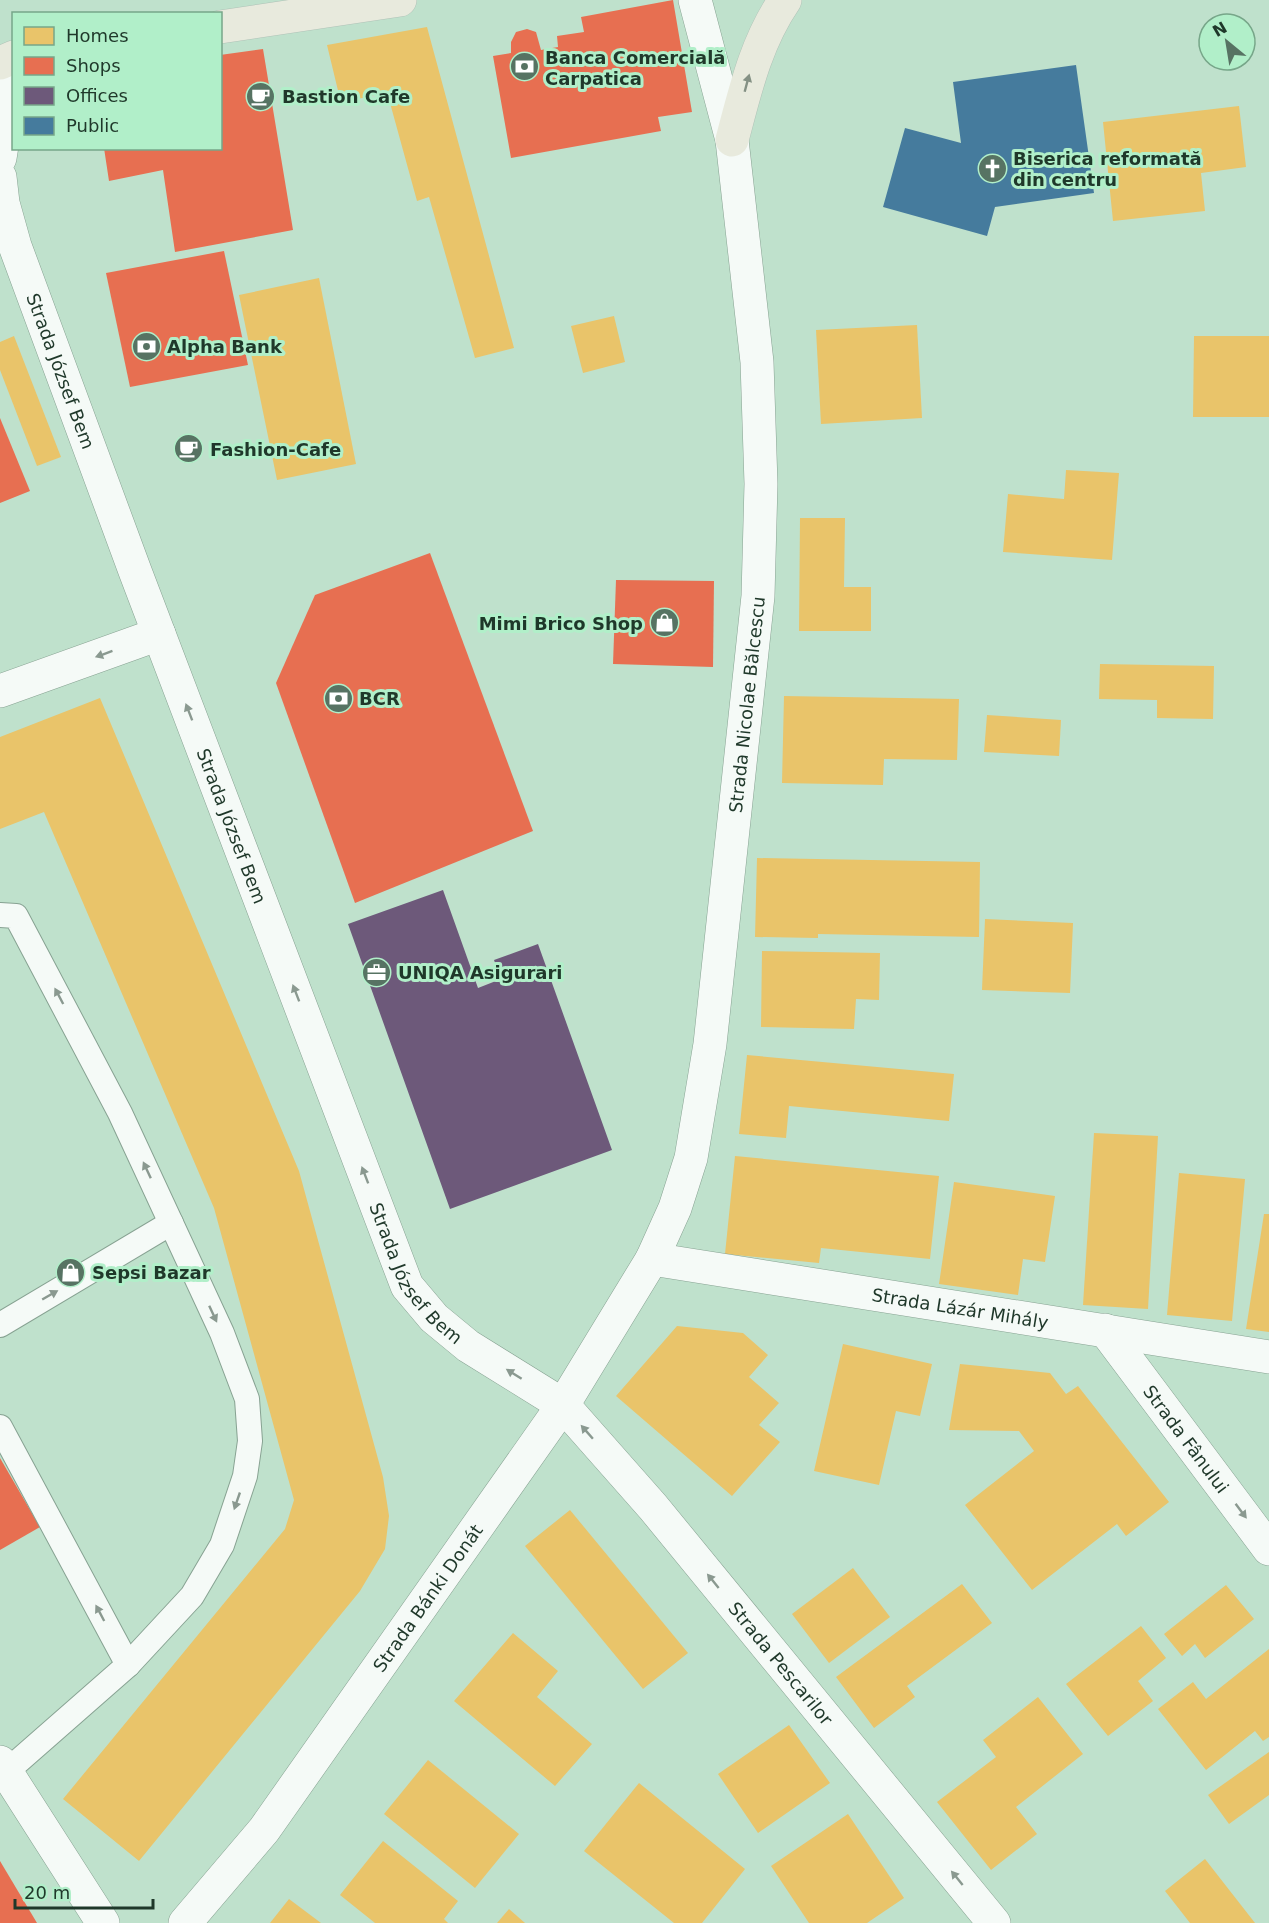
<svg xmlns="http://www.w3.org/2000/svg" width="1269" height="1923" viewBox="0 0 1269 1923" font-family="'DejaVu Sans',sans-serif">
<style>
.homes{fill:#e9c46a}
.shops{fill:#e76f51}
.offices{fill:#6d597a}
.public{fill:#457b9d}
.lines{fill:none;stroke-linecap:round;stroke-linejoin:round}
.lane-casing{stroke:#87a292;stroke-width:26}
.street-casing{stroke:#87a292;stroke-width:34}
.secondary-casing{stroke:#87a292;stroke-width:34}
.primary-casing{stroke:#afc2b7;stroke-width:34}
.lane{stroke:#f5faf7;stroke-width:24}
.street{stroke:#f5faf7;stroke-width:33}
.secondary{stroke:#f5faf7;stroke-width:33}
.primary{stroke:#e8eadd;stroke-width:33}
.oneway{fill:#849184}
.oneway2{fill:#8a9990}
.labels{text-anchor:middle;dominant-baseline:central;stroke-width:6;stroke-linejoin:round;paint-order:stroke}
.poi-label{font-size:18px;font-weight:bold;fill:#1f382a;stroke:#b1efc9;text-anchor:start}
.street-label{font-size:18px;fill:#1f382a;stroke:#b1efc9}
</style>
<rect width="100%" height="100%" fill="#bfe1cc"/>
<g class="homes">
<polygon points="427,27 514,348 475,358 429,197 417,201 387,92 341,103 327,45"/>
<polygon points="1239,106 1246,167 1201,173 1205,211 1113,221 1103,122"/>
<polygon points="319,278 356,464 277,480 239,295"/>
<polygon points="614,316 625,362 583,373 571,326"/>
<polygon points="917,325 922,418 821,424 816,330"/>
<polygon points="14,336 61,457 37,466 0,370 0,342"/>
<polygon points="1194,336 1269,336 1269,417 1193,417"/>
<polygon points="1066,470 1119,473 1112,560 1003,552 1008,494 1064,499"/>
<polygon points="800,518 845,518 844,587 871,587 871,631 799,631"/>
<polygon points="1100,664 1214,666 1213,719 1157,718 1157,700 1099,699"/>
<polygon points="784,696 959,699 957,760 884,759 883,785 782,783"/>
<polygon points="100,698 299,1171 383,1477 389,1516 385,1549 360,1591 139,1861 63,1799 285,1529 294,1500 214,1208 44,812 0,829 0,737"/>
<polygon points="987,715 1061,720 1059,756 984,752"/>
<polygon points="757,858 980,862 979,937 818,934 818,938 755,937"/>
<polygon points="985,919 1073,923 1070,993 982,990"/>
<polygon points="762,951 880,953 879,1000 856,999 854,1029 761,1027"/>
<polygon points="747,1055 954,1074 949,1121 789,1106 786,1138 739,1134"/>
<polygon points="1094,1133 1158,1136 1148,1309 1083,1305"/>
<polygon points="735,1156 939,1176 930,1259 821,1248 819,1263 725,1254"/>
<polygon points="1179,1173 1245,1179 1232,1321 1167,1315"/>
<polygon points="954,1182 1055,1196 1045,1262 1023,1259 1018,1295 939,1284"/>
<polygon points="1264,1214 1269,1214 1269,1332 1246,1329"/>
<polygon points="677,1326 743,1333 768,1355 749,1377 779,1403 759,1425 780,1442 732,1496 616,1396"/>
<polygon points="843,1344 932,1364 920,1416 896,1411 879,1485 814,1471"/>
<polygon points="960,1364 1050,1373 1066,1394 1078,1386 1169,1502 1126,1536 1117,1524 1032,1590 965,1505 1034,1451 1019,1431 949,1430"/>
<polygon points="570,1510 688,1653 643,1689 525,1546"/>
<polygon points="853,1568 890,1617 829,1663 792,1614"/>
<polygon points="962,1584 992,1623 907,1686 915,1697 874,1728 836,1677"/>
<polygon points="1226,1585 1254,1619 1205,1658 1195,1644 1182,1656 1164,1634"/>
<polygon points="1141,1626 1166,1658 1138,1681 1153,1701 1108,1736 1066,1684"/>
<polygon points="513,1633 558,1671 537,1697 592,1744 555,1786 454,1701"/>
<polygon points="1269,1649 1269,1737 1263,1741 1255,1731 1206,1770 1158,1709 1193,1682 1206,1699"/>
<polygon points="1038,1697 1083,1754 1016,1807 1037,1834 991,1870 937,1802 996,1757 983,1740"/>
<polygon points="789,1725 830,1783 758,1833 718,1774"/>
<polygon points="1269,1752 1269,1795 1229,1824 1208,1795"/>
<polygon points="428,1760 519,1834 475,1888 384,1814"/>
<polygon points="639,1783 745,1869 702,1923 674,1923 584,1851"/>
<polygon points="848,1814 904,1898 867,1923 809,1923 771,1866"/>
<polygon points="383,1841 458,1901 444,1919 448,1923 375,1923 340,1895"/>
<polygon points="1205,1859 1255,1923 1190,1923 1165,1891"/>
<polygon points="289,1899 321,1923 270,1923"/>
<polygon points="509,1909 525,1923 497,1923"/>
</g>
<g class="shops">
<polygon points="673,0 692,112 658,117 661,131 511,158 493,56 511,53 511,42 516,32 527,29 536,32 541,50 558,47 557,36 584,32 581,17"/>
<polygon points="263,49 293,230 175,252 163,170 109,181 104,148 220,148 220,55"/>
<polygon points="224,251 248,365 130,387 106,273"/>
<polygon points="0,418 30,491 0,503"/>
<polygon points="430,553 533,831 355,903 276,683 315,595"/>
<polygon points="616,580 714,581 713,667 613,664"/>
<polygon points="0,1458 40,1527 0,1550"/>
<polygon points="0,1861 37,1923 0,1923"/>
</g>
<polygon class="offices" points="443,890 478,988 501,979 494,960 538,944 612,1150 450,1209 348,924"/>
<polygon class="public" points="1076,65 1094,193 995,207 987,236 883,207 905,128 961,143 953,82"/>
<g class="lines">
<defs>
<g id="lane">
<polyline points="0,915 16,916 120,1113 222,1333 247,1399 250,1441 245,1476 222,1545 192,1596 128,1665 6,1772"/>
<polyline points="0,1325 171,1223"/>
<polyline points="0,1427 128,1665"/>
</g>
<g id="street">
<polyline points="0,158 14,71"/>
<path id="s1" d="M 0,177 L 3,203 L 15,246 L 135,571 L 407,1286 L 434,1318 L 468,1346 L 563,1405 L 653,1507 L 994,1923"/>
<polyline points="0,691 159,634"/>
<path id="s2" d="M 652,1259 L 1269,1357"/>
<path id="s3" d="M 1105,1330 L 1269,1549"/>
<polyline points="0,1762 103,1923"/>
</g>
<g id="secondary">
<path id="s4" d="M 185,1923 L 264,1830 L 563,1405 L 652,1259 L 675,1208 L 691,1158 L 710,1044 L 758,596 L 761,484 L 757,362 L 732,140 L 695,0"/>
</g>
<g id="primary">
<polyline points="220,27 400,0"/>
<polyline points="0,63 14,57"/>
<path d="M 732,140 C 745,91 756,42 785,0"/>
</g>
</defs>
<use href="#lane" class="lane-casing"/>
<use href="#street" class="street-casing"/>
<use href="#secondary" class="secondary-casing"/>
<use href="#primary" class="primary-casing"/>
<use href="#lane" class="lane"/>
<use href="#street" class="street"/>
<use href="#secondary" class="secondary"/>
<use href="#primary" class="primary"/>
</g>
<defs><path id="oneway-solid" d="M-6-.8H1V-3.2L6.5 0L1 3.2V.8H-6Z" transform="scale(1.5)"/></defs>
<use class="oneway" href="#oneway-solid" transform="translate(747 83) rotate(-75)"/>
<g class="oneway2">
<use href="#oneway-solid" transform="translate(104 654) rotate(160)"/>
<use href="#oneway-solid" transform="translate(189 712) rotate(-111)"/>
<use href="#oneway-solid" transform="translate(296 993) rotate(-111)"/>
<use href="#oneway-solid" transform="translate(59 996) rotate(-118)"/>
<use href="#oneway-solid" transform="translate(147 1170) rotate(-115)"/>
<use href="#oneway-solid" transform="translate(365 1175) rotate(-111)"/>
<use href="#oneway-solid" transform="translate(50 1295) rotate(-30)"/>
<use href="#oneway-solid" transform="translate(213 1314) rotate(65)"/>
<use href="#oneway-solid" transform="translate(514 1374) rotate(-148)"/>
<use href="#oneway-solid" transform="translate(587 1432) rotate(-131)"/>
<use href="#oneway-solid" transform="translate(237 1501) rotate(109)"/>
<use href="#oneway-solid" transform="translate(1241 1511) rotate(53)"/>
<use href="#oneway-solid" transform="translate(713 1581) rotate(-129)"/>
<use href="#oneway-solid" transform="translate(100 1613) rotate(-118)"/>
<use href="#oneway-solid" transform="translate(957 1878) rotate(-129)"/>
</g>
<defs>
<symbol id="bank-disc" viewBox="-11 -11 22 22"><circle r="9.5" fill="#577363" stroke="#b1efc9"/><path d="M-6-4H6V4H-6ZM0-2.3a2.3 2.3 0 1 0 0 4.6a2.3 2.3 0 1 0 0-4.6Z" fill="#fff"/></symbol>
<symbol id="cafe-disc" viewBox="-11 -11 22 22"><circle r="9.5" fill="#577363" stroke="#b1efc9"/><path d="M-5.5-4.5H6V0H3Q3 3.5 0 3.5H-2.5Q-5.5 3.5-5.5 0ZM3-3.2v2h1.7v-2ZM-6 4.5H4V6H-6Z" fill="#fff"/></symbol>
<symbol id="church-disc" viewBox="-11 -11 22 22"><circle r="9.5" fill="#577363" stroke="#b1efc9"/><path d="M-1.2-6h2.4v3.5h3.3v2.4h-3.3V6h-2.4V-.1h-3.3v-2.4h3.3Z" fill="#fff"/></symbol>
<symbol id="shop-disc" viewBox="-11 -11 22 22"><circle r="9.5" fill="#577363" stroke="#b1efc9"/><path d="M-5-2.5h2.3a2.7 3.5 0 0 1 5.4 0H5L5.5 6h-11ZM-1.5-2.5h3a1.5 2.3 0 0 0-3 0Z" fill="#fff"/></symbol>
<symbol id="office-disc" viewBox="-11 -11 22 22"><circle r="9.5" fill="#577363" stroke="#b1efc9"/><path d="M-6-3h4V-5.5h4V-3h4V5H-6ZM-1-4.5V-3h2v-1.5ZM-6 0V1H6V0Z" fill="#fff"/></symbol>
</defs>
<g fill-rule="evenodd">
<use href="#bank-disc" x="508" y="50" width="33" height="33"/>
<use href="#cafe-disc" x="244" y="80" width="33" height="33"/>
<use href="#church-disc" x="976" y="152" width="33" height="33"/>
<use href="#bank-disc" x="130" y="330" width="33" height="33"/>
<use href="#cafe-disc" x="172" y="432" width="33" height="33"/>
<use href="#shop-disc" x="648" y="606" width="33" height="33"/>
<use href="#bank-disc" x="322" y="682" width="33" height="33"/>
<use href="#office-disc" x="360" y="956" width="33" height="33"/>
<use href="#shop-disc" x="54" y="1256" width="33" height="33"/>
</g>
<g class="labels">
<g class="poi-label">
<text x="545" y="57">Banca Comercială<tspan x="545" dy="21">Carpatica</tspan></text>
<text x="282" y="96">Bastion Cafe</text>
<text x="1013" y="158">Biserica reformată<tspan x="1013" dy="21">din centru</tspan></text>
<text x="167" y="346">Alpha Bank</text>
<text x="210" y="449">Fashion-Cafe</text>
<text x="643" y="623" text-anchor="end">Mimi Brico Shop</text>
<text x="359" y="698">BCR</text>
<text x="398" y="972">UNIQA Asigurari</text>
<text x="92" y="1272">Sepsi Bazar</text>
</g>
<g class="street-label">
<text stroke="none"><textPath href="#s1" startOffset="204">Strada József Bem</textPath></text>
<text stroke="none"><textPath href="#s4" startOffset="1378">Strada Nicolae Bălcescu</textPath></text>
<text stroke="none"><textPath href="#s1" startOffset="690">Strada József Bem</textPath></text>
<text stroke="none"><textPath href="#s1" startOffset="1176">Strada József Bem</textPath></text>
<text stroke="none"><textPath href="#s2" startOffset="312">Strada Lázár Mihály</textPath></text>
<text stroke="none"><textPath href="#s3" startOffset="136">Strada Fânului</textPath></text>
<text stroke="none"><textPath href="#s4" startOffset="406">Strada Bánki Donát</textPath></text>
<text stroke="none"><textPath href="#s1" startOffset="1718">Strada Pescarilor</textPath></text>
</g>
</g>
<rect x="12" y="12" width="210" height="138" fill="#b1efc9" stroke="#77a689" stroke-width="1.5"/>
<rect x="24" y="27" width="30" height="18" fill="#e9c46a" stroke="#77a689" stroke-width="1.5"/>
<text x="66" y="42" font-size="18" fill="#1f382a">Homes</text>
<rect x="24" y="57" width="30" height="18" fill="#e76f51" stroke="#77a689" stroke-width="1.5"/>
<text x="66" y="72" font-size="18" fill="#1f382a">Shops</text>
<rect x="24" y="87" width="30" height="18" fill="#6d597a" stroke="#77a689" stroke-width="1.5"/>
<text x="66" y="102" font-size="18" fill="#1f382a">Offices</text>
<rect x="24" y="117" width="30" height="18" fill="#457b9d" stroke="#77a689" stroke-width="1.5"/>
<text x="66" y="132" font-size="18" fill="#1f382a">Public</text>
<g transform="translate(1227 42) rotate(330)"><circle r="28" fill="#b1efc9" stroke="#77a689" stroke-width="1.5"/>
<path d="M0-4.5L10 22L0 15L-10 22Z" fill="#577363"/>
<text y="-9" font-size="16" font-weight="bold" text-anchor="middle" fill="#1f382a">N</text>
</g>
<path d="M15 1899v9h138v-9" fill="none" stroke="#1f382a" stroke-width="3"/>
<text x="24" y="1899" font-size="18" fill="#1f382a" stroke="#b1efc9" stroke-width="4.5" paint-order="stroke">20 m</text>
</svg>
